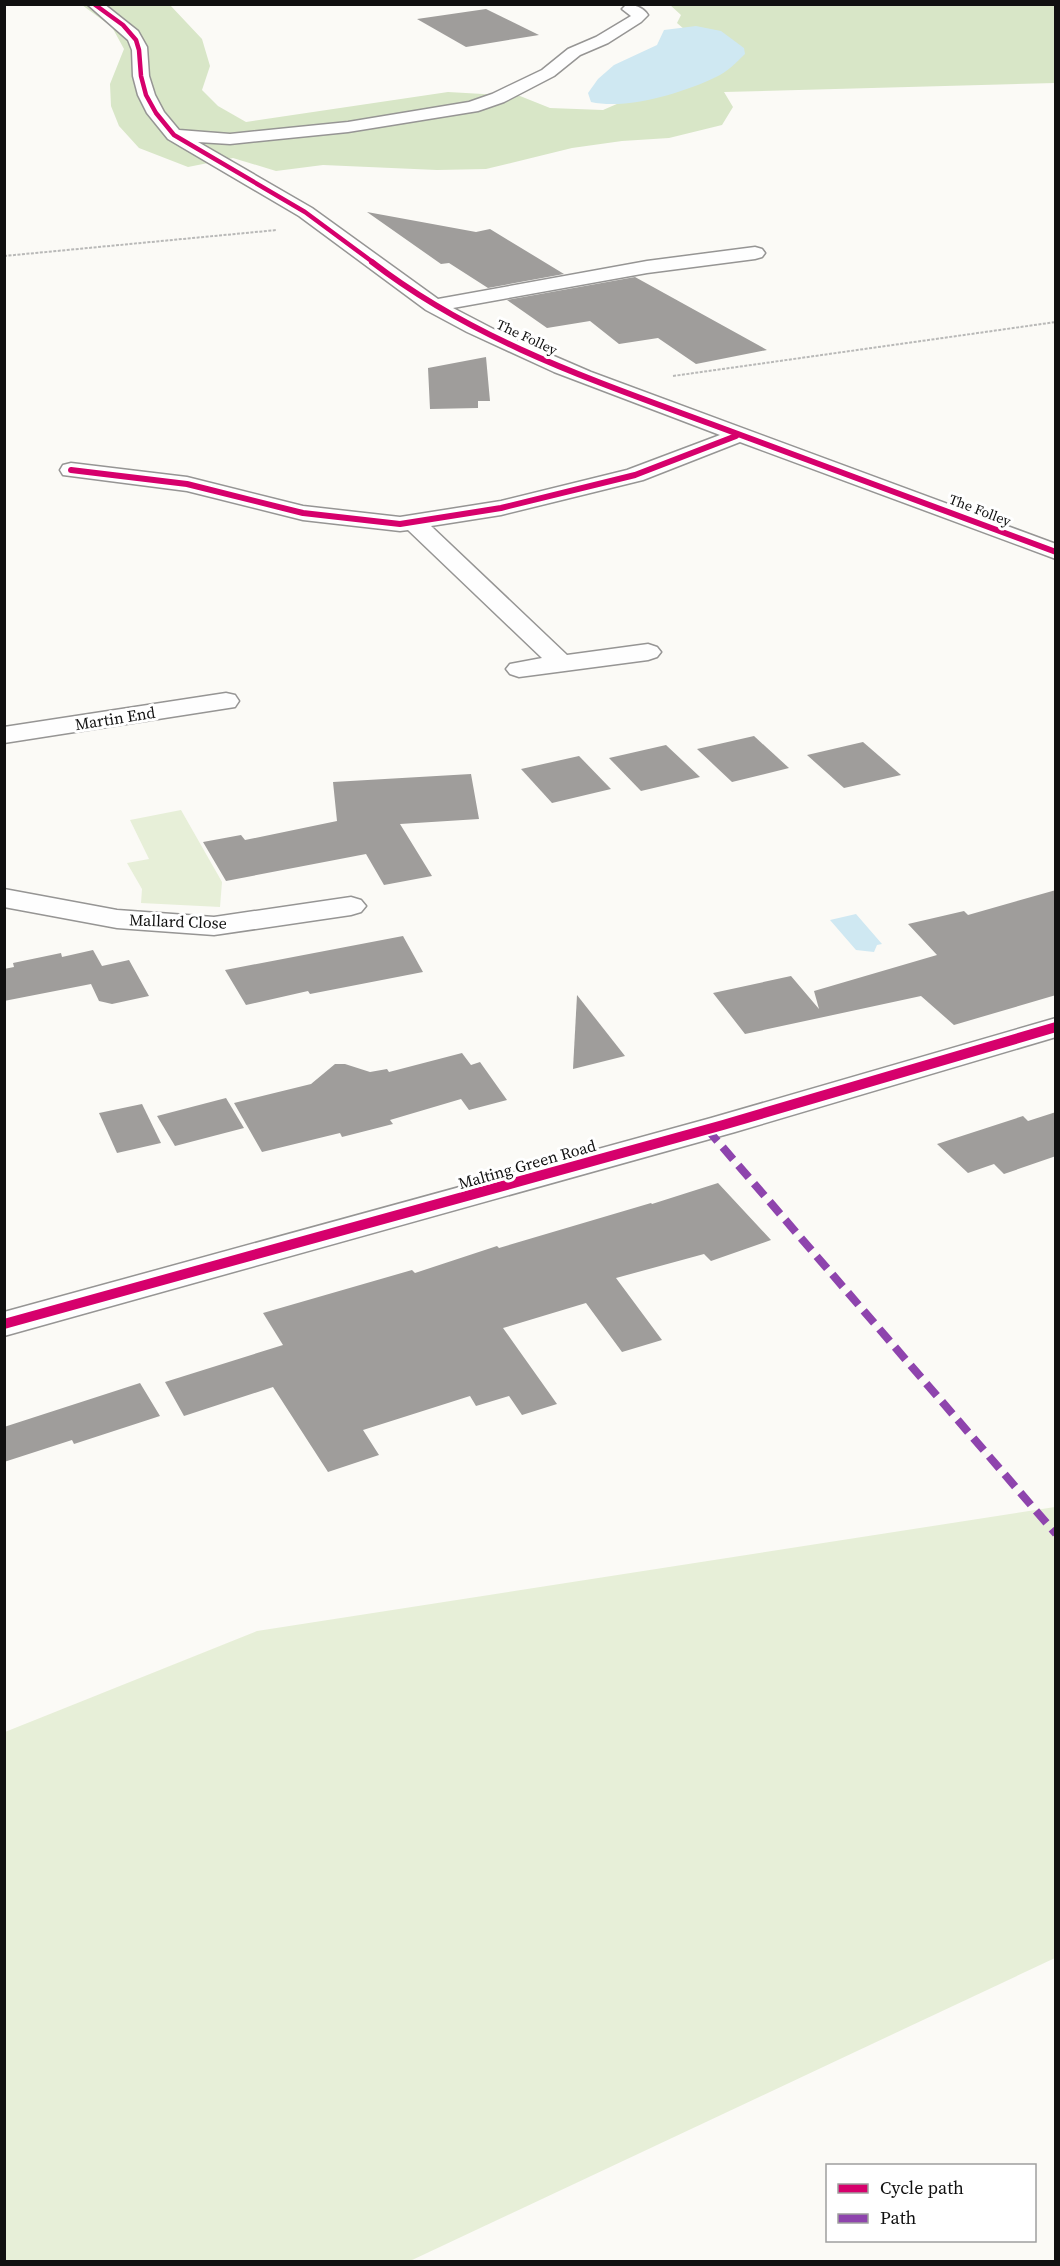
<svg xmlns="http://www.w3.org/2000/svg" width="1060" height="2266" viewBox="0 0 1060 2266" font-family="'Source Serif 4',serif">
<style>
.green{fill:#e7efd8}
.forest{fill:#d8e6c7}
.water{fill:#cfe8f2}
.building{fill:#9f9d9b}
.lines{fill:none;stroke-linecap:round;stroke-linejoin:round}
.minor-casing{stroke:#969594;stroke-width:3}
.path{stroke:#b9b9b8;stroke-width:2;stroke-dasharray:3 1.5;stroke-linecap:butt}
.minor{fill:#fefefe;fill-rule:evenodd}
.quiet{stroke:#8e44ad;stroke-width:8;stroke-dasharray:16 8;stroke-linecap:butt}
.cycleway-far2-casing{stroke:#fff;stroke-width:7}
.cycleway-far1-casing{stroke:#fff;stroke-width:8}
.cycleway-casing{stroke:#fff;stroke-width:14}
.cycleway-far2{stroke:#d6006c;stroke-width:4.5}
.cycleway-far1{stroke:#d6006c;stroke-width:6}
.cycleway{stroke:#d6006c;stroke-width:10}
.labels{text-anchor:middle;dominant-baseline:central;stroke-width:6;stroke-linejoin:round;paint-order:stroke}
.far-street-label{font-size:14px;fill:#101010;stroke:#fff}
.street-label{font-size:16px;fill:#101010;stroke:#fff}
</style>
<rect width="100%" height="100%" fill="#fbfaf6"/>
<g class="green">
<polygon points="181,810 222,882 220,907 141,903 142,889 127,863 149,859 130,820"/>
<polygon points="1055,1507 1055,1958 410,2261 5,2261 5,1732 257,1631"/>
</g>
<polygon class="forest" points="669,4 1055,5 1055,83 724,92 733,107 722,125 669,138 622,141 572,148 486,169 437,170 323,165 276,171 233,158 188,167 139,148 119,126 111,106 110,84 124,49 112,27 82,5 170,5 202,39 210,66 202,90 218,106 246,122 448,92 520,96 550,108 603,110 665,83 691,35 677,23 681,15"/>
<g class="water">
<path d="M 696,26 L 721,31 L 744,48 L 745,54 C 737,62 727,72 716,77 C 683,93 627,110 591,102 L 588,93 L 598,79 L 614,65 L 657,45 L 664,30 Z"/>
<polygon points="856,914 882,944 877,945 874,952 856,950 830,920"/>
</g>
<g class="building">
<polygon points="486,9 539,35 466,47 417,19"/>
<polygon points="367,212 476,232 490,229 564,274 488,288 449,263 441,264"/>
<polygon points="635,277 767,350 696,364 658,338 619,344 590,321 547,328 507,300"/>
<polygon points="486,357 490,401 478,401 478,408 430,409 428,368"/>
<polygon points="754,736 789,768 732,782 697,749"/>
<polygon points="863,742 901,775 844,788 807,755"/>
<polygon points="666,745 700,777 641,791 609,758"/>
<polygon points="579,756 611,789 552,803 521,769"/>
<polygon points="471,774 479,819 400,824 432,876 384,885 366,854 226,881 203,842 241,835 245,840 337,821 333,782"/>
<polygon points="1056,890 1056,995 954,1025 921,996 745,1034 713,993 791,976 819,1009 814,991 937,955 908,924 964,911 968,915"/>
<polygon points="403,936 423,972 310,994 308,991 246,1005 225,970"/>
<polygon points="93,950 102,966 129,960 149,996 112,1004 99,1001 91,984 4,1001 4,969 14,967 13,963 61,953 62,957"/>
<polygon points="577,995 625,1056 573,1069"/>
<polygon points="462,1053 471,1065 480,1062 507,1100 469,1110 461,1099 390,1120 393,1124 342,1137 340,1133 262,1152 234,1103 311,1084 335,1064 345,1064 370,1072 387,1069 389,1072"/>
<polygon points="226,1098 244,1128 175,1146 157,1116"/>
<polygon points="142,1104 161,1143 117,1153 99,1113"/>
<polygon points="1056,1112 1056,1156 1004,1174 994,1164 968,1173 937,1144 1023,1116 1028,1121"/>
<polygon points="718,1183 771,1240 711,1261 704,1254 616,1278 662,1340 622,1352 586,1303 503,1328 557,1404 522,1415 509,1396 476,1406 470,1396 363,1430 379,1455 328,1472 273,1387 184,1416 165,1382 283,1345 263,1313 412,1270 415,1273 497,1246 499,1248 651,1203 652,1204"/>
<polygon points="140,1383 160,1416 74,1444 72,1440 4,1462 4,1427"/>
</g>
<g class="lines">
<defs>
<g id="minor">
<path d="M 87,4 L 104,4 L 138,31 L 147,47 L 149,76 L 155,95 L 164,112 L 179,130 L 230,134 L 348,122 L 469,102 L 492,94 L 542,70 L 568,49 L 596,37 L 631,16 L 622,9 L 625,6 C 634,4 643,7 648,15 L 641,22 L 608,43 L 580,55 L 554,76 L 504,102 L 478,111 L 348,132 L 230,144 L 198,142 L 312,208 L 438,299 L 647,261 L 755,247 L 762,249 L 765,253 L 762,257 L 755,259 L 647,273 L 453,308 L 503,334 L 591,372 L 1056,544 L 1056,559 L 740,442 L 643,480 L 501,515 L 431,526 L 567,655 L 648,644 L 657,647 L 661,652 L 657,657 L 648,660 L 519,677 L 510,674 L 506,669 L 510,664 L 542,658 L 408,530 L 400,531 L 303,520 L 187,491 L 63,475 L 60,470 L 63,465 L 71,463 L 187,477 L 303,506 L 400,517 L 501,501 L 627,470 L 720,435 L 554,372 L 467,332 L 426,310 L 299,216 L 168,139 L 147,113 L 138,95 L 133,76 L 132,50 L 128,40 Z"/>
<polygon points="226,693 235,695 239,701 235,707 4,743 4,727"/>
<polygon points="4,889 117,910 214,917 351,897 361,900 366,906 361,912 351,915 214,935 117,928 4,907"/>
<polygon points="1056,1018 1056,1037 735,1132 4,1336 4,1312 711,1118"/>
</g>
</defs>
<use href="#minor" class="minor-casing"/>
<g class="path">
<polyline points="4,256 277,230"/>
<polyline points="673,376 1056,322"/>
</g>
<use href="#minor" class="minor"/>
<polyline class="quiet" points="707,1129 1056,1534"/>
<defs>
<polyline id="cycleway-far2" points="94,4 123,25 136,40 139,50 141,76 146,95 156,113 174,135 305,212 374,263"/>
<g id="cycleway-far1">
<path d="M 372,262 C 473,340 592,380 711,424 C 826,467 941,509 1056,552"/>
<polyline points="71,470 187,484 303,513 400,524 501,508 635,475 736,436"/>
</g>
<polyline id="cycleway" points="4,1324 723,1125 1056,1027"/>
</defs>
<use href="#cycleway-far2" class="cycleway-far2-casing"/>
<use href="#cycleway-far1" class="cycleway-far1-casing"/>
<use href="#cycleway" class="cycleway-casing"/>
<use href="#cycleway-far2" class="cycleway-far2"/>
<use href="#cycleway-far1" class="cycleway-far1"/>
<use href="#cycleway" class="cycleway"/>
</g>
<g class="labels">
<g class="far-street-label">
<text transform="translate(527 337) rotate(25)">The Folley</text>
<text transform="translate(980 510) rotate(21)">The Folley</text>
</g>
<g class="street-label">
<text transform="translate(115 718) rotate(-9)">Martin End</text>
<text transform="translate(178 921) rotate(2)">Mallard Close</text>
<text transform="translate(527 1164) rotate(-16)">Malting Green Road</text>
</g>
</g>
<rect width="1060" height="2266" fill="none" stroke="#101010" stroke-width="12"/>
<rect x="826" y="2164" width="210" height="78" fill="#ffffff" stroke="#9f9f9f" stroke-width="1.5"/>
<rect x="838" y="2184" width="30" height="9" fill="#d6006c" stroke="#9f9f9f" stroke-width="1.5"/>
<text x="880" y="2194" font-size="18" fill="#101010">Cycle path</text>
<rect x="838" y="2214" width="30" height="9" fill="#8e44ad" stroke="#9f9f9f" stroke-width="1.5"/>
<text x="880" y="2224" font-size="18" fill="#101010">Path</text>
</svg>
